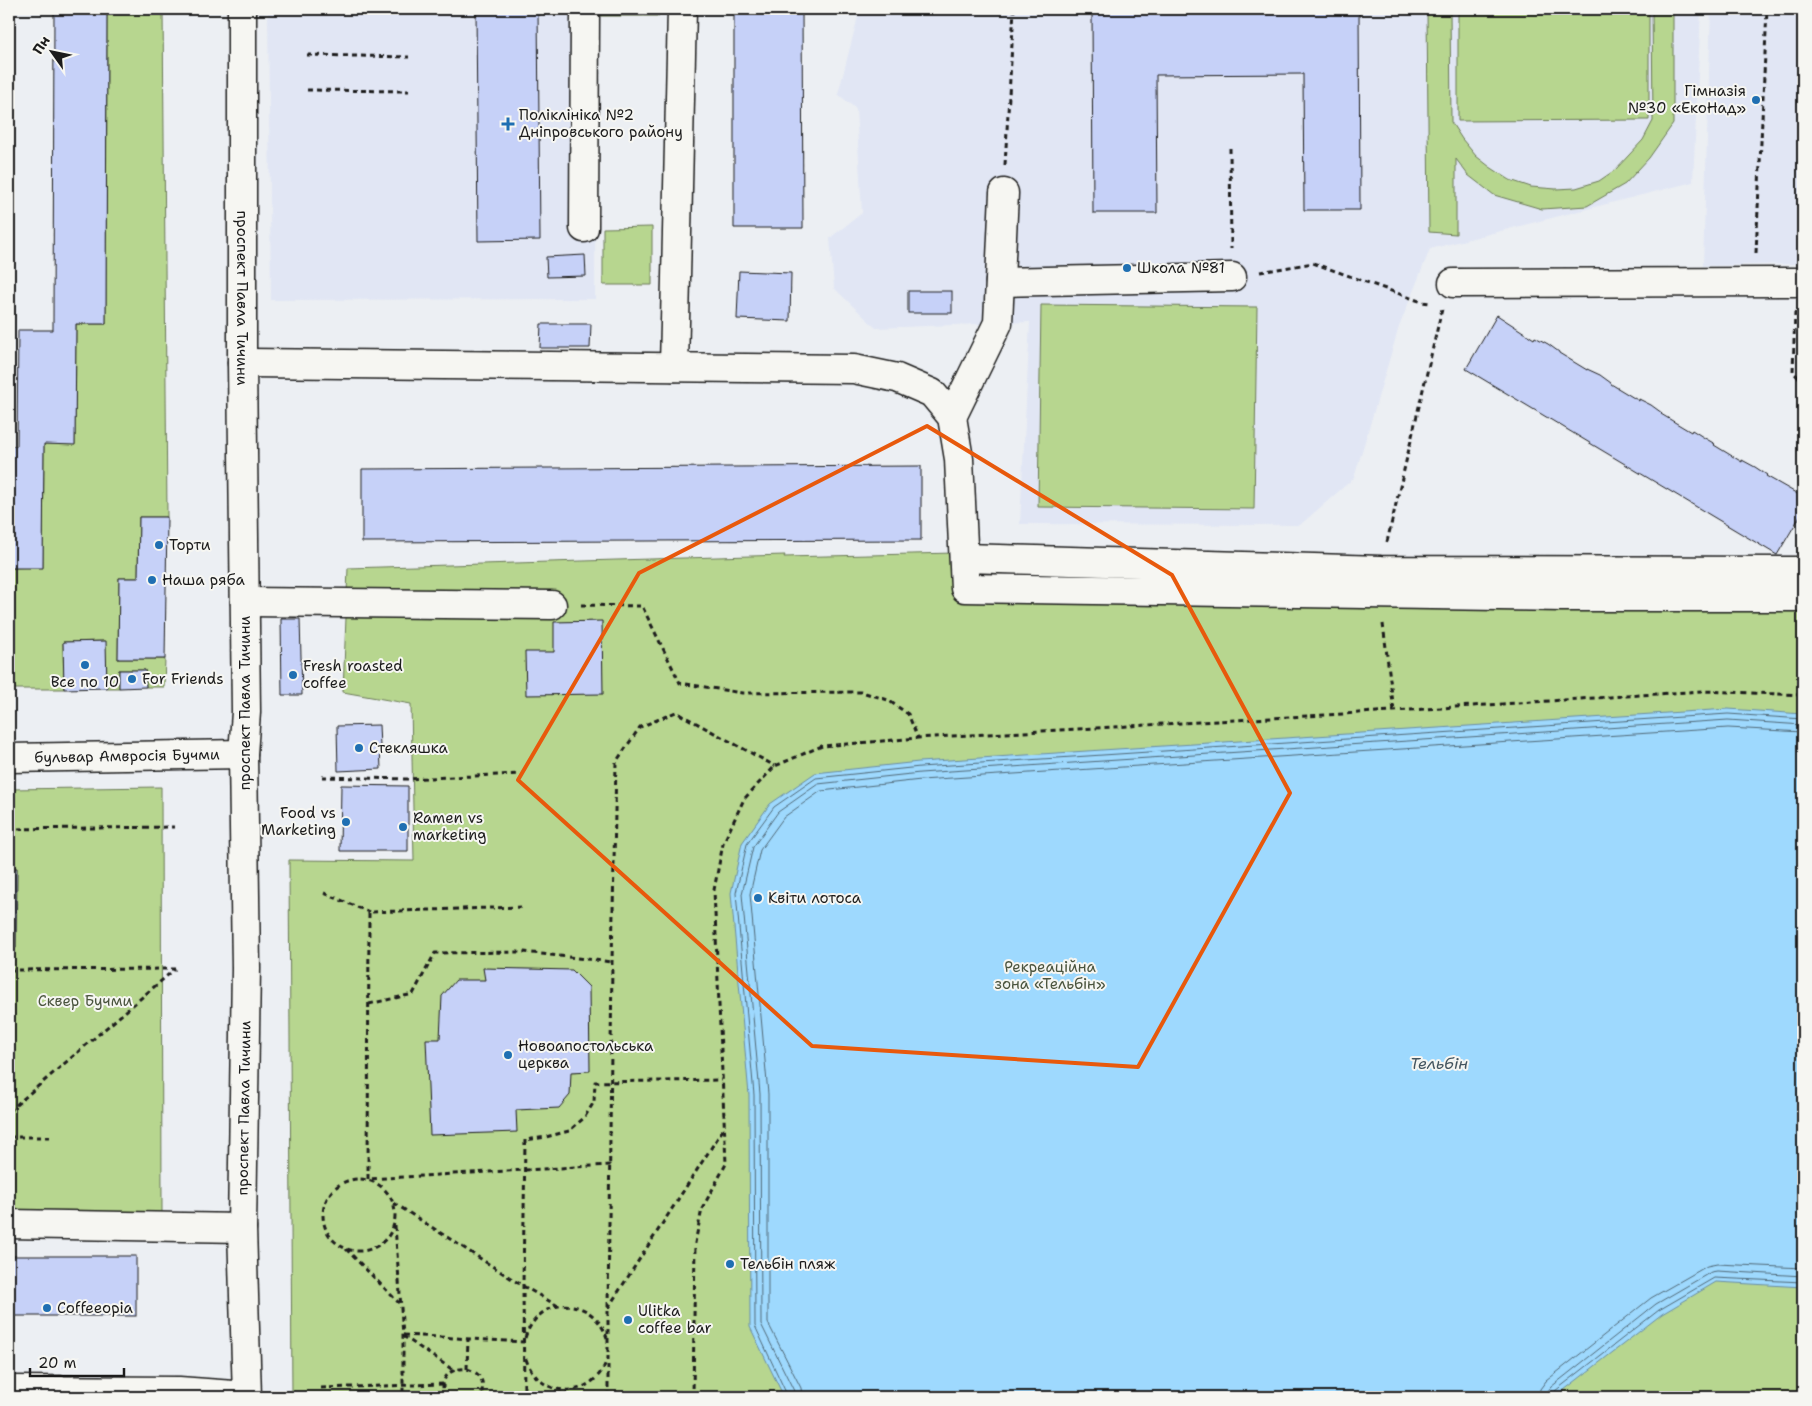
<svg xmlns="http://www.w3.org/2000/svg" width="1812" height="1406" viewBox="0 0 1812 1406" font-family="'Shantell Sans',sans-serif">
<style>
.built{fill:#e1e6f4}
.green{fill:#b7d68f;stroke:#6a7956}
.water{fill:#9ed9fe;stroke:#6a8da4}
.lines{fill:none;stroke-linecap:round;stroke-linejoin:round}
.shore{stroke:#506876;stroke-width:1}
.building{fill:#c6d1f8;stroke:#1c1c1c}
.minor-casing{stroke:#1c1c1c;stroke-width:31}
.path{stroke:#1c1c1c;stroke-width:3;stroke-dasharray:5 4;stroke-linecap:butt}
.minor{stroke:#f6f6f2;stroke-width:28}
.marked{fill:none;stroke:#e8590c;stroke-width:4;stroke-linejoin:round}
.poi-dot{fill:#1f6fb2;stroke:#f6f6f2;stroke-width:2}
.labels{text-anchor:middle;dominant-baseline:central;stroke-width:4;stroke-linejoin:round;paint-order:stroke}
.poi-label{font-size:15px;fill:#1c1c1c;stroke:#f6f6f2;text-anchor:start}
.street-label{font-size:15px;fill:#1c1c1c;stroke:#f6f6f2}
.park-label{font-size:15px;fill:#4a543e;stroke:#f6f6f2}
.water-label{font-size:16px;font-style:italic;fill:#435560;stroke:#f6f6f2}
</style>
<rect width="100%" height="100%" fill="#eceff3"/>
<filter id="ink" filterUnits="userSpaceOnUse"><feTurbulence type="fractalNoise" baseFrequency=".02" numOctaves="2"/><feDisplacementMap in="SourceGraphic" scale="10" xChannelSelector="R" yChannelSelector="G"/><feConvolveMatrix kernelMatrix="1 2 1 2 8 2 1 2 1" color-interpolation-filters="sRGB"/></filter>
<g filter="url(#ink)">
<g class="built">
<polygon points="268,9 596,9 595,299 271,300"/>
<polygon points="860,9 1701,9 1693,182 1430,249 1399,327 1354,478 1300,525 1020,524 1030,322 876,328 834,288 830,238 862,213 856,109 838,94"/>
<polygon points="1711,9 1803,9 1803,264 1703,266"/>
</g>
<g class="green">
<polygon points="107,9 163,9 167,517 139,517 138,578 119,578 118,659 165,659 164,687 146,687 145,670 119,670 119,688 107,688 105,641 63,642 64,689 15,689 9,678 9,568 43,567 44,444 75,444 76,324 106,324"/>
<rect x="601" y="9" width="57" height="7"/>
<polygon points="1427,9 1450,9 1451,122 1462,139 1476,156 1490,167 1510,180 1531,187 1556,189 1576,188 1599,181 1615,170 1643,140 1653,121 1652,9 1673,9 1673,124 1649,158 1625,184 1587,206 1542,209 1494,195 1468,175 1456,159 1456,234 1429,232"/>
<polygon points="1458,9 1649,9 1649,120 1458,121"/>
<polygon points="652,227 652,285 603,285 603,228"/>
<polygon points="1041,305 1257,307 1254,509 1038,507"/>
<polygon points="955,553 1803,564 1803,1397 292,1397 289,860 414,861 411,704 343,692 348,568 785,555 784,557"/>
<polygon points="161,787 162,1214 9,1215 9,789"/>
</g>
<polygon class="water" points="1728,709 1803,714 1803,1287 1716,1282 1662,1314 1555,1397 784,1397 750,1327 749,1095 731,893 742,843 770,804 815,773 919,762"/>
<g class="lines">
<g class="shore">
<polyline points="788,1397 755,1326 754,1095 736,893 747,844 774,807 816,778 920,767 1728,714 1803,719"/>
<polyline points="795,1397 794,1391 761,1324 760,1094 742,894 753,847 778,812 818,784 920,773 1728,720 1803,725"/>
<polyline points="802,1397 801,1388 768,1323 768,1094 750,894 760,850 784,817 821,791 921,780 1728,728 1803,732"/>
<polyline points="1539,1397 1540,1389 1546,1381 1651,1298 1707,1266 1717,1264 1803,1268"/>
<polyline points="1547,1397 1547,1392 1551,1387 1656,1304 1711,1272 1717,1271 1803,1276"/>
<polyline points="1553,1397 1555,1391 1659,1310 1714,1278 1803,1282"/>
</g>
</g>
<g class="building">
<polygon points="54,9 107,9 106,324 76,324 75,445 44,444 43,568 9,568 9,678 9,446 17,446 18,330 53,330"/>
<polygon points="476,9 538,9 540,240 478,241"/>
<polygon points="734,9 802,9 803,228 734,228"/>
<polygon points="1092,9 1359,9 1360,210 1304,210 1303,74 1156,75 1157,213 1093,213"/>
<polygon points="585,255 586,276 547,277 546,257"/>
<polygon points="739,271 791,273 790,321 737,319"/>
<rect x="908" y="291" width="44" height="22"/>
<polygon points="1497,315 1534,339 1535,337 1548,344 1559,352 1559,353 1587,370 1587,369 1600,375 1611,383 1611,384 1639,401 1639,399 1651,405 1662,413 1661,414 1691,432 1692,430 1703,437 1715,444 1714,445 1742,462 1742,460 1755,467 1767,475 1766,476 1803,497 1803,511 1777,555 1466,369"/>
<polygon points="541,324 591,324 590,348 540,348"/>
<polygon points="921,466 921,540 362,542 362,469"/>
<polygon points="139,517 167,517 165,659 118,659 119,578 138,578"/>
<polygon points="281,619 300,619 302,695 282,695"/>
<polygon points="602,621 603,694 526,695 525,652 554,652 554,622"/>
<polygon points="106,641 107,688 64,689 63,642"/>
<polygon points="119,670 145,670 146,687 119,688"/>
<polygon points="379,725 381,769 338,771 337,726"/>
<polygon points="341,785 408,786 408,851 340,851"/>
<polygon points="9,868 17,868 16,948 9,948"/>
<polygon points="483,968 572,970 589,987 590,1071 571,1072 570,1095 559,1108 516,1110 517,1132 430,1135 426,1039 440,1039 442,996 456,980 485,980"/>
<rect x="9" y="1256" width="127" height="60"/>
</g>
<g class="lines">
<defs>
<g id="minor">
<path id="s1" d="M 242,9 L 242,363 L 246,712 L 243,754 L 246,968 L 242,1228 L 247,1397"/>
<polyline points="584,228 585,9"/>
<polyline points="1000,282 1232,277"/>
<polyline points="1453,283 1803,282"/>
<polyline points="242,363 854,369 897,378 932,393 952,417 959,459 965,588 1562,597 1803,597"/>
<polyline points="674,367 682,9"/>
<polyline points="952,417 998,323 1004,193"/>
<polyline points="965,558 1381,570 1803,571"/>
<polyline points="245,602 552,605"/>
<path id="s2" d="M 9,758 L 243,754"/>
<polyline points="9,1224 242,1228"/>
<polyline points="9,1390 179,1391 247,1396"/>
</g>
</defs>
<use href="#minor" class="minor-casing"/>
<g class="path">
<polyline points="307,55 409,57"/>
<polyline points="307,90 409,91"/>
<polyline points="1230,148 1231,249"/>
<polyline points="1005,165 1014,9"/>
<polyline points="1756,253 1767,9"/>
<polyline points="1260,272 1313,263 1422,302 1430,303"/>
<polyline points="1795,312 1793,372 1803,382"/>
<polyline points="1387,542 1442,309"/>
<polyline points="581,605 642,606 680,683 742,693 862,692 888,700 908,714 918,738"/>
<polyline points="1383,624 1394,711"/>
<polyline points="322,777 406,779 520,774"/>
<polyline points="9,829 174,827"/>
<polyline points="324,893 369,912"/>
<polyline points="521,907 369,912 368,1179 611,1165"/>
<polyline points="9,970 175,969"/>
<polyline points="369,1004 413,994 435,953 524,952 612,962"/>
<polyline points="9,1111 175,969"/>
<polyline points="9,1137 53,1137"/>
<circle cx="359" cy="1215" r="36"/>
<polyline points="394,1203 523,1286 558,1306"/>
<polyline points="395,1226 403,1335 403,1397"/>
<polyline points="346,1249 399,1303"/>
<polyline points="608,1308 724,1128"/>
<polyline points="403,1335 524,1342"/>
<polyline points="403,1336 453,1370"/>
<path d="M 525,1338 C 539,1294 593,1295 607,1338"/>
<path d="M 526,1359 C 539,1400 594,1401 607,1359"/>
<polyline points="467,1369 468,1339"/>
<polyline points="321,1388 443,1384"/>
<path d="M 445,1397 C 431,1358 496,1361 480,1397"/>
<polyline points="524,1397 523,1286 525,1140 546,1137 569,1131 584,1118 594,1102 595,1082 722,1080"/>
<polyline points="608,1397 608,1309 612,962 616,762 640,727 676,712 775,766"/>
<polyline points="693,1397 695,1243 702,1209 726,1164 714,890 723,844 744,799 775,766 822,746 918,738 1394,711 1703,691 1803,695"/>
</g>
<use href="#minor" class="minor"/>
</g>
</g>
<path class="marked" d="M 927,426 L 1172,575 L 1290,793 L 1138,1067 L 812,1046 L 518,780 L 639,573 Z"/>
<g class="poi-dot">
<circle cx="1756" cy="100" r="5"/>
<path d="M505.5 116.5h5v5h5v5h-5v5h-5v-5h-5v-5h5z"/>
<circle cx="1127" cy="268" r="5"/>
<circle cx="159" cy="545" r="5"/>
<circle cx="152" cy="580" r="5"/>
<circle cx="85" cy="665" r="5"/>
<circle cx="293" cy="675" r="5"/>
<circle cx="132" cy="679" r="5"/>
<circle cx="359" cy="748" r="5"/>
<circle cx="346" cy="822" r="5"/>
<circle cx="403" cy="827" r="5"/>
<circle cx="758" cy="898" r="5"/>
<circle cx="508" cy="1055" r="5"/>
<circle cx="730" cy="1264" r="5"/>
<circle cx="47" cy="1308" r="5"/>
<circle cx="628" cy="1320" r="5"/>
</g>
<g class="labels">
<g class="poi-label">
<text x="1746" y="91" text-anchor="end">Гімназія<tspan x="1746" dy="17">№30 «ЕкоНад»</tspan></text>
<text x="519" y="115">Поліклініка №2<tspan x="519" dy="17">Дніпровського району</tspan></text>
<text x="1137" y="268">Школа №81</text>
<text x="169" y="545">Торти</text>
<text x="162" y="580">Наша ряба</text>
<text x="303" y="666">Fresh roasted<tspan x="303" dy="17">coffee</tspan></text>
<text x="142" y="679">For Friends</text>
<text x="85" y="682" text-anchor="middle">Все по 10</text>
<text x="369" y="748">Стекляшка</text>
<text x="336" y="813" text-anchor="end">Food vs<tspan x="336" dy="17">Marketing</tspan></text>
<text x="413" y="818">Ramen vs<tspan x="413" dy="17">marketing</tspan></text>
<text x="768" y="898">Квіти лотоса</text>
<text x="518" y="1046">Новоапостольська<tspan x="518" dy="17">церква</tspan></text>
<text x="740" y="1264">Тельбін пляж</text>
<text x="57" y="1308">Coffeeopia</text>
<text x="638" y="1311">Ulitka<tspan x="638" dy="17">coffee bar</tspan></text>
</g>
<g class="street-label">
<text stroke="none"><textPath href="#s1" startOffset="289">проспект Павла Тичини</textPath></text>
<text transform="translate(245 703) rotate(-90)">проспект Павла Тичини</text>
<text stroke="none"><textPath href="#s2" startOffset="118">бульвар Амвросія Бучми</textPath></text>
<text transform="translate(244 1108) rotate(-89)">проспект Павла Тичини</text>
</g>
<g class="park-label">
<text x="1050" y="967">Рекреаційна<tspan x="1050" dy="17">зона «Тельбін»</tspan></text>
<text x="85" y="1001">Сквер Бучми</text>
</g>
<g class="water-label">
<text x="1439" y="1063">Тельбін</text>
</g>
</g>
<rect width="1812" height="1406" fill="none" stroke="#f6f6f2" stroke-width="30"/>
<rect x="15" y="15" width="1782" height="1376" fill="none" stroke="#1c1c1c" stroke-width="2" filter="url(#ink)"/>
<g transform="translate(52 52) rotate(303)" stroke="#f6f6f2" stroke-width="4" paint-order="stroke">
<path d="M0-4L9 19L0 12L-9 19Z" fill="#1c1c1c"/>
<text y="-8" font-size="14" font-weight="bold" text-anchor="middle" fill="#1c1c1c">Пн</text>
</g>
<path d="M30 1368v8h94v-8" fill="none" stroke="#1c1c1c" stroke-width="2.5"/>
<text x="38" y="1368" font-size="15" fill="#1c1c1c" stroke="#f6f6f2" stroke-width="4" paint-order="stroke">20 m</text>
</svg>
